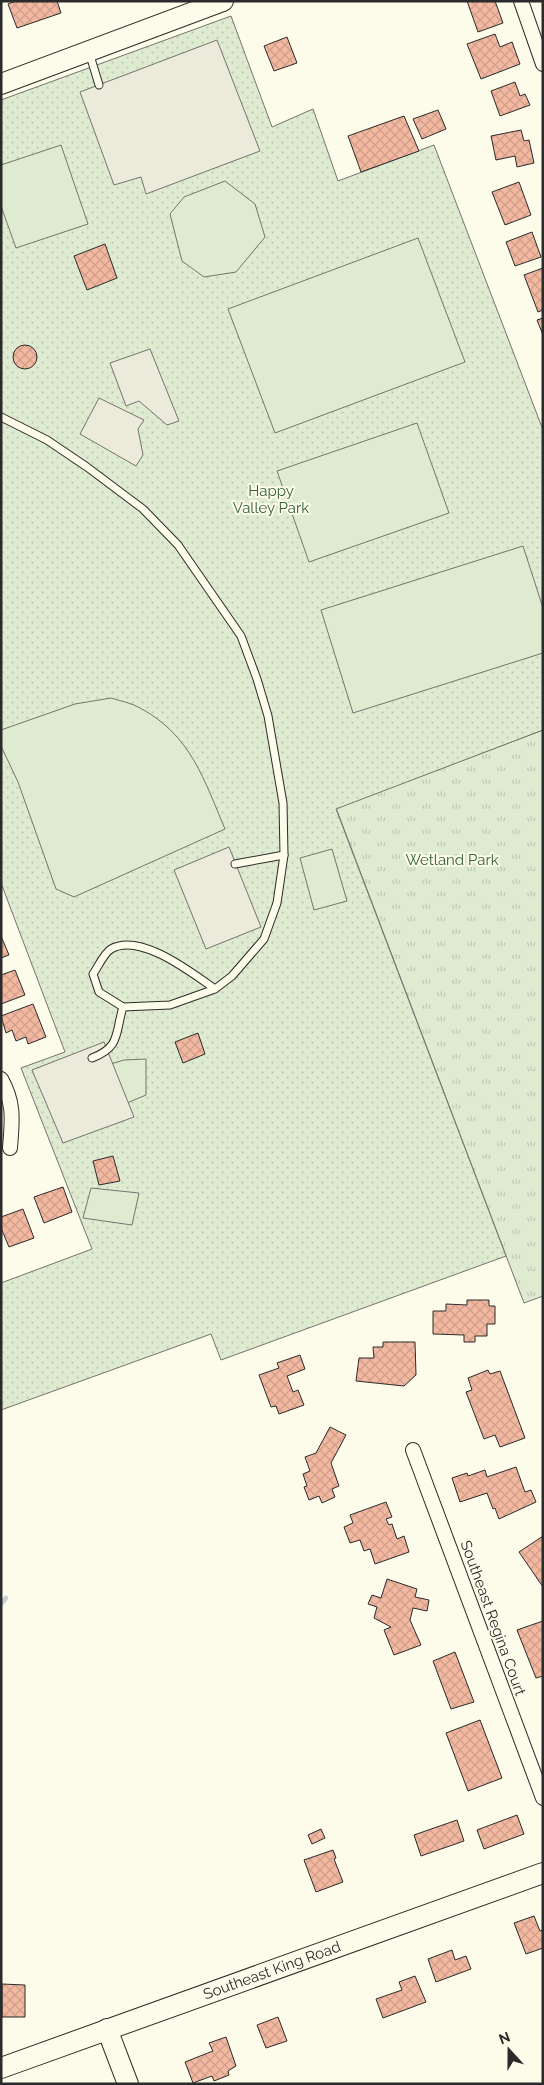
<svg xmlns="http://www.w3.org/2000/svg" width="544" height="2085" viewBox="0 0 544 2085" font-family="Raleway,sans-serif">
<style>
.grass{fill:url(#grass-tufts);stroke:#74746e}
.park{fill:url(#park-dots);stroke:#74746e}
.pitch{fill:#deebd1;stroke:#74746e}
.parking{fill:#eceadb;stroke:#74746e}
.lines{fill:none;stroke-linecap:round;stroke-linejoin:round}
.stream{stroke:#c7d0d0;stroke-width:4.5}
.building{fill:url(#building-cross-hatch);stroke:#2b2b2b}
.lane-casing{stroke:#2b2b2b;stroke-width:9}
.street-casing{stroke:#2b2b2b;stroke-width:16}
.secondary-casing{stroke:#2b2b2b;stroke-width:22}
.lane{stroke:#fdfbea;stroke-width:7}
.street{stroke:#fdfbea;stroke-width:14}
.secondary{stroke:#fdfbea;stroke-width:20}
.labels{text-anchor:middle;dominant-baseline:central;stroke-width:4;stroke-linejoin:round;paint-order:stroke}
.park-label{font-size:15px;fill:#34623c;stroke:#fdfbea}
.street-label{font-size:15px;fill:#2b2b2b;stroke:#fdfbea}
</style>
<defs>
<pattern id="grass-tufts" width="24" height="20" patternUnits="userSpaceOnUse" patternTransform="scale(1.25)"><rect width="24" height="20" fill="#deebd1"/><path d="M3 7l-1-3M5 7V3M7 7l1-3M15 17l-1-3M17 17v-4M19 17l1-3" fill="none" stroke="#bfcab4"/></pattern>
<pattern id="park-dots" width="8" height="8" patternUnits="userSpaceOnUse" patternTransform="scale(1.25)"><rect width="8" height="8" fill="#deebd1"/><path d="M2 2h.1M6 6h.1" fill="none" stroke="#bfcab4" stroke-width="1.8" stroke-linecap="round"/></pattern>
<pattern id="building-cross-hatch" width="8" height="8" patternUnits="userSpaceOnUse" patternTransform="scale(1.25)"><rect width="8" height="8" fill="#f2b8a0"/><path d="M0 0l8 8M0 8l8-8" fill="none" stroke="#d09e8a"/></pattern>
</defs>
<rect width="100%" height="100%" fill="#fdfbea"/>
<polygon class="grass" points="543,730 543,1296 524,1303 336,808"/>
<polygon class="park" points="231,16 272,127 313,109 338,181 434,145 543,430 543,730 336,809 506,1256 221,1360 211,1334 1,1410 1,1283 92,1249 21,1068 65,1052 1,883 1,100"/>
<g class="pitch">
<polygon points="61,145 88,224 16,248 1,206 1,165"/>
<polygon points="225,181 255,204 265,237 236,272 204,277 182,261 170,214 184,197"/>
<polygon points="418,238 465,362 275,433 228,309"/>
<polygon points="417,423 449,513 309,562 277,471"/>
<polygon points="523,546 543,608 543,653 353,713 321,610"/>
<path d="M 111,698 C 120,701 132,703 140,708 C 191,735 204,780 225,829 L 74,897 L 56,889 L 18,782 L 1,746 L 1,730 L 75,704 Z"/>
<polygon points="332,849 347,901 314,910 300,858"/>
<polygon points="146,1059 146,1095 120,1106 104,1066 124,1060"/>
<polygon points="91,1188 139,1193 132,1225 83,1218"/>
</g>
<g class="parking">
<polygon points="217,40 260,151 146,194 141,177 114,185 80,92"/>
<polygon points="150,349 179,421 167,425 139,401 126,406 110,363"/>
<polygon points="99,398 144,420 138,429 143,455 136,466 80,434"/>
<polygon points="229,847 261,927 206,949 174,870"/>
<polygon points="104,1042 134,1117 63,1143 32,1070"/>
</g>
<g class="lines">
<polyline class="stream" points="1,1604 6,1598"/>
</g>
<g class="building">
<polygon points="16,1 57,1 61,13 17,28 8,4"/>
<polygon points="467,1 495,1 503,23 478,32"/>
<polygon points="495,34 500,47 512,42 520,64 481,79 467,44"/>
<polygon points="287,37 297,63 274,71 264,46"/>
<polygon points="515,82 520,96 525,94 530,105 500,116 491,91"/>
<polygon points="438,110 446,129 422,139 413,119"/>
<polygon points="404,116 419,151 361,172 348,136"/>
<polygon points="521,130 524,141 529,140 534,163 517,167 515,156 496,160 491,136"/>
<polygon points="519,182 531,215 505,225 492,192"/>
<polygon points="532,232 541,257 515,266 506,242"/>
<polygon points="105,244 117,278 87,290 74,256"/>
<polygon points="543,268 543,310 538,312 524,275"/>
<polygon points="543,318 543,335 537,320"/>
<circle cx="25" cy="357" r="12"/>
<polygon points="1,936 9,955 1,958"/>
<polygon points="15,970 25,995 1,1004 1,975"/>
<polygon points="33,1004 46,1037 28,1044 26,1037 16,1041 12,1030 6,1033 1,1016"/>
<polygon points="198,1033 205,1054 183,1063 175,1042"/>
<polygon points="113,1156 120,1181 99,1185 93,1161"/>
<polygon points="63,1187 72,1212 44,1223 34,1197"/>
<polygon points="23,1209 34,1238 9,1247 1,1228 1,1217"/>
<polygon points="467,1300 489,1300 489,1306 495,1306 495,1324 487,1324 487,1336 475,1336 475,1342 464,1342 464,1335 433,1334 433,1311 446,1311 446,1304 467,1305"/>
<polygon points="383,1342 415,1342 416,1375 404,1386 356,1381 359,1358 374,1358 373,1347 383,1347"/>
<polygon points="300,1355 305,1369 287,1376 293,1392 298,1390 304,1405 279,1414 276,1406 271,1407 259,1375 279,1368 277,1363"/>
<polygon points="488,1370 490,1374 500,1371 525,1438 500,1447 495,1435 484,1439 466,1392 472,1390 468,1378"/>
<polygon points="330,1427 346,1435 331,1463 339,1486 332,1489 335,1497 322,1503 319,1496 309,1500 304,1487 307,1486 303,1474 310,1471 305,1457 316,1453"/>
<polygon points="516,1467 525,1492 531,1490 536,1502 499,1519 495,1508 493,1509 487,1493 460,1502 452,1478 467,1473 468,1476 485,1470 487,1477"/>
<polygon points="386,1502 392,1517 386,1519 389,1525 392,1524 397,1539 404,1536 409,1552 375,1564 370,1549 364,1551 360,1540 350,1543 344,1527 353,1523 350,1515"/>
<polygon points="543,1536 543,1587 519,1552"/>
<polygon points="387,1579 417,1589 415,1597 429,1600 427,1611 413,1608 410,1620 421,1645 394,1655 384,1630 391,1627 374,1618 377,1607 368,1604 372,1595 381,1598"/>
<polygon points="543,1621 543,1676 536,1678 517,1630"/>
<polygon points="455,1652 474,1702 451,1709 433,1661"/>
<polygon points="480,1720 502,1778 468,1791 446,1733"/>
<polygon points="517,1815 524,1834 484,1849 477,1830"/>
<polygon points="457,1820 464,1841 421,1856 414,1835"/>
<polygon points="321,1829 325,1838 312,1844 308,1835"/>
<polygon points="333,1850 336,1858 334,1859 343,1882 316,1892 304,1860"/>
<polygon points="534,1916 540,1931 543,1930 543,1948 526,1954 514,1923"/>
<polygon points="452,1950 455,1960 466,1956 471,1969 436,1982 428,1959"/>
<polygon points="415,1976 426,2002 383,2018 376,1999 402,1990 399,1982"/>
<polygon points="2,1984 25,1985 25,2017 2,2017"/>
<polygon points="278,2017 287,2041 266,2048 257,2025"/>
<polygon points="226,2037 236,2066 228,2071 229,2075 214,2081 212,2076 193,2083 185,2062 213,2051 209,2043"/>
</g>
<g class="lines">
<defs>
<g id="lane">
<polyline points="89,52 99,85"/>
<path d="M 1,417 L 47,440 L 87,467 L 143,509 L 178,545 L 241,636 L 257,679 L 268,716 L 283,803 L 284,855 L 277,903 L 264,939 L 232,976 L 215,989 L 170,1005 L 123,1007 L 99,992 L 93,974 C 98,967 104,953 111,949 C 140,932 192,973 215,989"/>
<polyline points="235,864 284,855"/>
<path d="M 92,1058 C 121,1047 115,1033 123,1007"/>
</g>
<g id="street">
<polyline points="521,1 543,64"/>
<path d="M 1,1079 C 15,1104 12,1121 10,1148"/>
<polyline points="413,1450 543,1798"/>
</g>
<g id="secondary">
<polyline points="1,84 223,1"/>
<polyline points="107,2029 128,2084"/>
<path id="s1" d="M 1,2068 L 543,1873"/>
</g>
</defs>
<use href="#lane" class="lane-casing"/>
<use href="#street" class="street-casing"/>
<use href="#secondary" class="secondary-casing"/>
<use href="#lane" class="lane"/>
<use href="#street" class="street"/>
<use href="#secondary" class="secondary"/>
</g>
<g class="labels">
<g class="park-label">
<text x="271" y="491">Happy<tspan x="271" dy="17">Valley Park</tspan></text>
<text x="452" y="860">Wetland Park</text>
</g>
<g class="street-label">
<text transform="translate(493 1618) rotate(70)">Southeast Regina Court</text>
<text stroke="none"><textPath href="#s1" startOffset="288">Southeast King Road</textPath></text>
</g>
</g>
<rect width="544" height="2085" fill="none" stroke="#2b2b2b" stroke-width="5"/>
<g transform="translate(509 2050) rotate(339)" stroke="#fdfbea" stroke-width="4" paint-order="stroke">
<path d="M0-4L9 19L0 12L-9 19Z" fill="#2b2b2b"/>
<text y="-8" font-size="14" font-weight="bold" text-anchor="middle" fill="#2b2b2b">N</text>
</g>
</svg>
